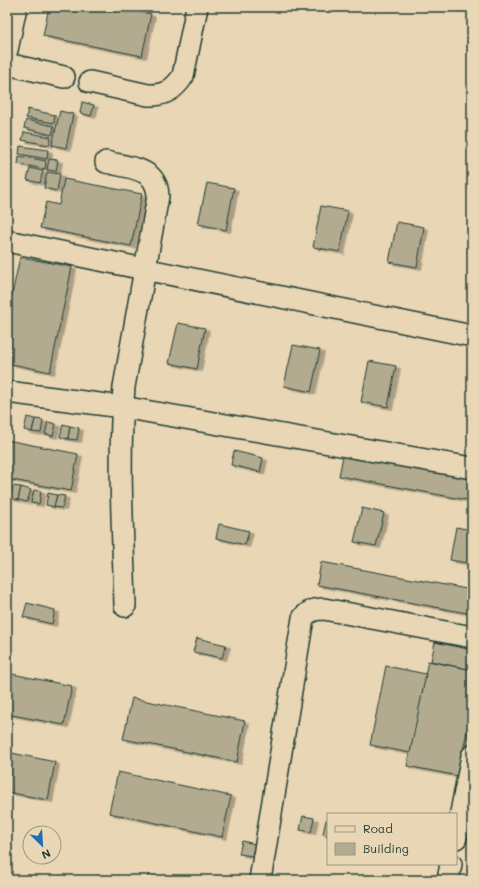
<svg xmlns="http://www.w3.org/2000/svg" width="479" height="887" viewBox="0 0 479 887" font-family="Mali,sans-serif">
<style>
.building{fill:#b2ab90;stroke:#1f3d34;filter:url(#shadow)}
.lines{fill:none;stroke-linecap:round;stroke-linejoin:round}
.minor-casing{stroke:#1f3d34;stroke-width:24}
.minor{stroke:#e9d6b4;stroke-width:21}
</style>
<defs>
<filter id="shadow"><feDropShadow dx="4.5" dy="2.5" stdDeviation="0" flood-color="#0004"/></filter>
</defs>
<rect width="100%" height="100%" fill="#e9d6b4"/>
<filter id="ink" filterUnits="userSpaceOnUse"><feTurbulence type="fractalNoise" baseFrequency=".025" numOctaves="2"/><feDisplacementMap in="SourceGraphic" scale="8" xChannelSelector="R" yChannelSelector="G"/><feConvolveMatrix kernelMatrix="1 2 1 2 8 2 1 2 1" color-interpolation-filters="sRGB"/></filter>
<g filter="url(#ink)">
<g class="building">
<polygon points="49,7 117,7 151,14 142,56 43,36"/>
<polygon points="82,102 94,105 91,116 80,113"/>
<polygon points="28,109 55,115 54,123 26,118"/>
<polygon points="60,111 73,114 66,148 52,145"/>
<polygon points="26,120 54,126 52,135 24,128"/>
<polygon points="24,132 51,137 49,145 22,140"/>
<polygon points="20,146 48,150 47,159 19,154"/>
<polygon points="19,156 46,161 45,169 18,164"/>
<polygon points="49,159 58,160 56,171 47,170"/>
<polygon points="30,168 43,171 40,183 27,180"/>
<polygon points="47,172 60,174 57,191 44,188"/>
<polygon points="64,179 142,194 131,246 40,228 46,202 59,205"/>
<polygon points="207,183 234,188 226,230 198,224"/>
<polygon points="321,206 348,211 340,252 313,247"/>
<polygon points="397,222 424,227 417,267 389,262"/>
<polygon points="20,257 72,267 50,372 7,363 7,318"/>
<polygon points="178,323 205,328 197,369 169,363"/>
<polygon points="293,345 320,350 311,392 284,386"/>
<polygon points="369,361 396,366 388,407 361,402"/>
<polygon points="27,417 35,419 32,432 24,430"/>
<polygon points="35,419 43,420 41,433 32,432"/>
<polygon points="48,422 56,424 53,436 45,434"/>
<polygon points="63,424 70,426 68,439 60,437"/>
<polygon points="70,426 79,428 77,440 68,439"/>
<polygon points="7,440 78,454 71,491 7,479"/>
<polygon points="234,451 263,458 260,472 231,465"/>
<polygon points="343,456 472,479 472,501 339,476"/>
<polygon points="13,486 21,487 18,500 10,498"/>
<polygon points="21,487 31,490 27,502 18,500"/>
<polygon points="34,490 41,491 39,504 31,503"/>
<polygon points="48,493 57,495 54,507 46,505"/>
<polygon points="57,495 65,496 62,508 54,507"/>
<polygon points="362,508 384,513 376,546 354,542"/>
<polygon points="219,524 249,531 245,545 216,538"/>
<polygon points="456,527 472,530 472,564 450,560"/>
<polygon points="321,562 472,590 472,614 317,585"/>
<polygon points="27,603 55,610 52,624 23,617"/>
<polygon points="197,638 226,645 222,658 193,652"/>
<polygon points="435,642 472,650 472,670 431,661"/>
<polygon points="428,661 472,670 472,706 458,776 407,766"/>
<polygon points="386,666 426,674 410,753 370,745"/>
<polygon points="7,673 72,686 64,725 7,714"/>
<polygon points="132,698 245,721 237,762 123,739"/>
<polygon points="7,752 55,762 48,800 7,792"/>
<polygon points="118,772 231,796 222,837 109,813"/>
<polygon points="303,816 314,818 311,832 300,830"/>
<polygon points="326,820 328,820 328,836 323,834"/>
<polygon points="242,841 255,844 252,856 239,854"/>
<polygon points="148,875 172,880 147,880"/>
</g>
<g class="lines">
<defs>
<g id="minor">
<polyline points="7,50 16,7"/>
<polyline points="7,64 64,77"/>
<path d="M 90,82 L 148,95 C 164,96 174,90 183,76 L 197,7"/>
<path d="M 106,162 C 129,168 157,167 158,196 L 124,387 C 118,460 123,533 125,606"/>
<polyline points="7,241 472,336"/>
<polyline points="7,392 122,407 472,468"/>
<polyline points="456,838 472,756"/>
<path d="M 260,880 L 303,618 C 309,611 314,609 324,609 L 472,637"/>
<polyline points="448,880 451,864"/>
</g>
</defs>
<use href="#minor" class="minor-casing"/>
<use href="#minor" class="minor"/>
</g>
</g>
<rect width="479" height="887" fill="none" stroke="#e9d6b4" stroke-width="24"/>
<rect x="12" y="12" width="455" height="863" fill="none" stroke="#1f3d34" stroke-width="1.5" filter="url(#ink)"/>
<rect x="327" y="813" width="130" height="52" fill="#e9d6b4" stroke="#989981"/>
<rect x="335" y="826" width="20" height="6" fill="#e9d6b4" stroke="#989981"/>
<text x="363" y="833" font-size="12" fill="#1f3d34">Road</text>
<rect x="335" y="843" width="20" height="12" fill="#b2ab90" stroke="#989981"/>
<text x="363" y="853" font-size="12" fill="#1f3d34">Building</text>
<g transform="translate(42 845) rotate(155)"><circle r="19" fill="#e9d6b4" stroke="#989981"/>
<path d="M0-3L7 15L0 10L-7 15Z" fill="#1f6fb2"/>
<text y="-6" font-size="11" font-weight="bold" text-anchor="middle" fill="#1f3d34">N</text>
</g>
</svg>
